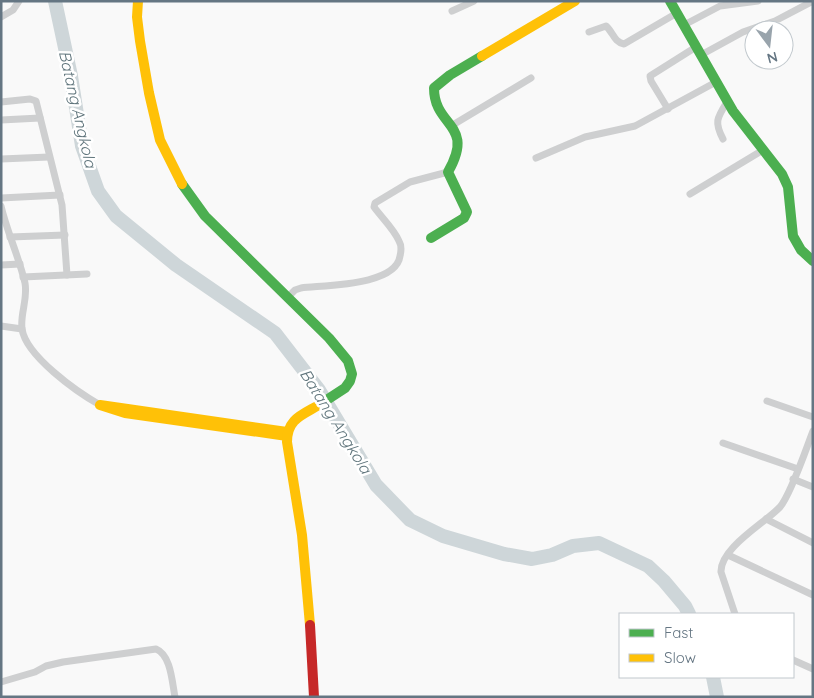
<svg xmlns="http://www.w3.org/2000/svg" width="814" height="698" viewBox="0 0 814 698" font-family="Quicksand,sans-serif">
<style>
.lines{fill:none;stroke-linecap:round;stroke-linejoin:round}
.river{stroke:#ced6d9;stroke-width:14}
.street{stroke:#cecfd0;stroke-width:7}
.fast{stroke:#4caf50;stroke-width:10}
.slow{stroke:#ffc107;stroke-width:10}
.jam{stroke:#c62828;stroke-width:10}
.labels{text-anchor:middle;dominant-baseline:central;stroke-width:5;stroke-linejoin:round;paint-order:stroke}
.water-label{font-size:16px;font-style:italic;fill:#60757c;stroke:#fff}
</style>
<rect width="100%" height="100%" fill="#f9f9f9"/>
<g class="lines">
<g class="river">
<polyline points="55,1 71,76 82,146 98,191 116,216 176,265 275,333 319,390 376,485 410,520 443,536 504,554 532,559 552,555 573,546 599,543 648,566 664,581 685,606 689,614"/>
<polyline points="713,677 717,697"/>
</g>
<g class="street">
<polyline points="452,11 474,1"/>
<polyline points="1,17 13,10 19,1"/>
<polyline points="684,25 720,6 758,1"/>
<path d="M 589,32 L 606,26 C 613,32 614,42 624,44 L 677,13"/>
<polyline points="701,55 743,32 775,21 813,1"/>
<polyline points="1,102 30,99 36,101 62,205 67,275"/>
<polyline points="668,109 651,81 650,76 696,47"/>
<polyline points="1,120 40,118"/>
<polyline points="451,126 531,78"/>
<path d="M 723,139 C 714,122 717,118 727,102"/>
<polyline points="536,158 585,137 635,126 716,82"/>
<polyline points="1,159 49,157"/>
<polyline points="690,194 763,150"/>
<polyline points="1,198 60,195"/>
<path d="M 1,206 C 7,232 19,257 25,283 C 28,300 20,313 22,329 C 26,356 77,392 100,405"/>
<polyline points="10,237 65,235"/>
<polyline points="1,265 20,264"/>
<polyline points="23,277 87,274"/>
<path d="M 287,298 L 295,290 L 301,288 C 324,285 396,286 400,256 C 401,252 402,246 399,241 C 394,229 382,218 374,207 L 375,203 L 410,182 L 448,172"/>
<polyline points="1,326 22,329"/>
<polyline points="767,401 813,417"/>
<polyline points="723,443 798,469"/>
<polyline points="793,479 813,487"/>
<polyline points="766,519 813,543"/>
<polyline points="728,555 813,595"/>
<path d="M 735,614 L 721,572 C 720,548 765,523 780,507 C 791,494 806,449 813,431"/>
<polyline points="793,660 813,669"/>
<path d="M 1,682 L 35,672 L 46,666 L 63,662 L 156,649 C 171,655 172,682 175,697"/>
</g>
<g class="fast">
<polyline points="670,1 733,111 782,174 788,187 793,236 801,250 813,261"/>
<polyline points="182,184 205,216 329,338 348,361 352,374 350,381 345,388 319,405"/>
<path d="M 431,238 L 464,218 L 467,212 L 448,172 C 476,123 434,128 434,88 L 450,75 L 482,56"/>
</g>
<g class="slow">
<polyline points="138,1 137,17 140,41 149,93 160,140 182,184"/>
<polyline points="482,56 575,1"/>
<polyline points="287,432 100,405 125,413 287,436"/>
<path d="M 310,625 L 302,535 L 287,442 C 287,419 302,415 319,405"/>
</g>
<polyline class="jam" points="310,625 314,697"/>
</g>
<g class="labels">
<g class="water-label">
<text transform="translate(78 109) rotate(77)">Batang Angkola</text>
<text transform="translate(336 421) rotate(58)">Batang Angkola</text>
</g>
</g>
<rect width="814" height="698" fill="none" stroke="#657683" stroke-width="5"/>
<rect x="619" y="613" width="175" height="65" fill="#ffffff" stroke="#c1c8cd"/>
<rect x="629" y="629" width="25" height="8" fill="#4caf50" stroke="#c1c8cd"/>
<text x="664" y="638" font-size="15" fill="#657683">Fast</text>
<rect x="629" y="654" width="25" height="8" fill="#ffc107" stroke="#c1c8cd"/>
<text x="664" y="663" font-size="15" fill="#657683">Slow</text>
<g transform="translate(769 45) rotate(165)"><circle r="24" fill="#ffffff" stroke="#c1c8cd"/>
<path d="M0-4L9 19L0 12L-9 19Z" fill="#99a4ac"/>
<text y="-8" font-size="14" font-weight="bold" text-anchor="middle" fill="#657683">N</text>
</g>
</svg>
